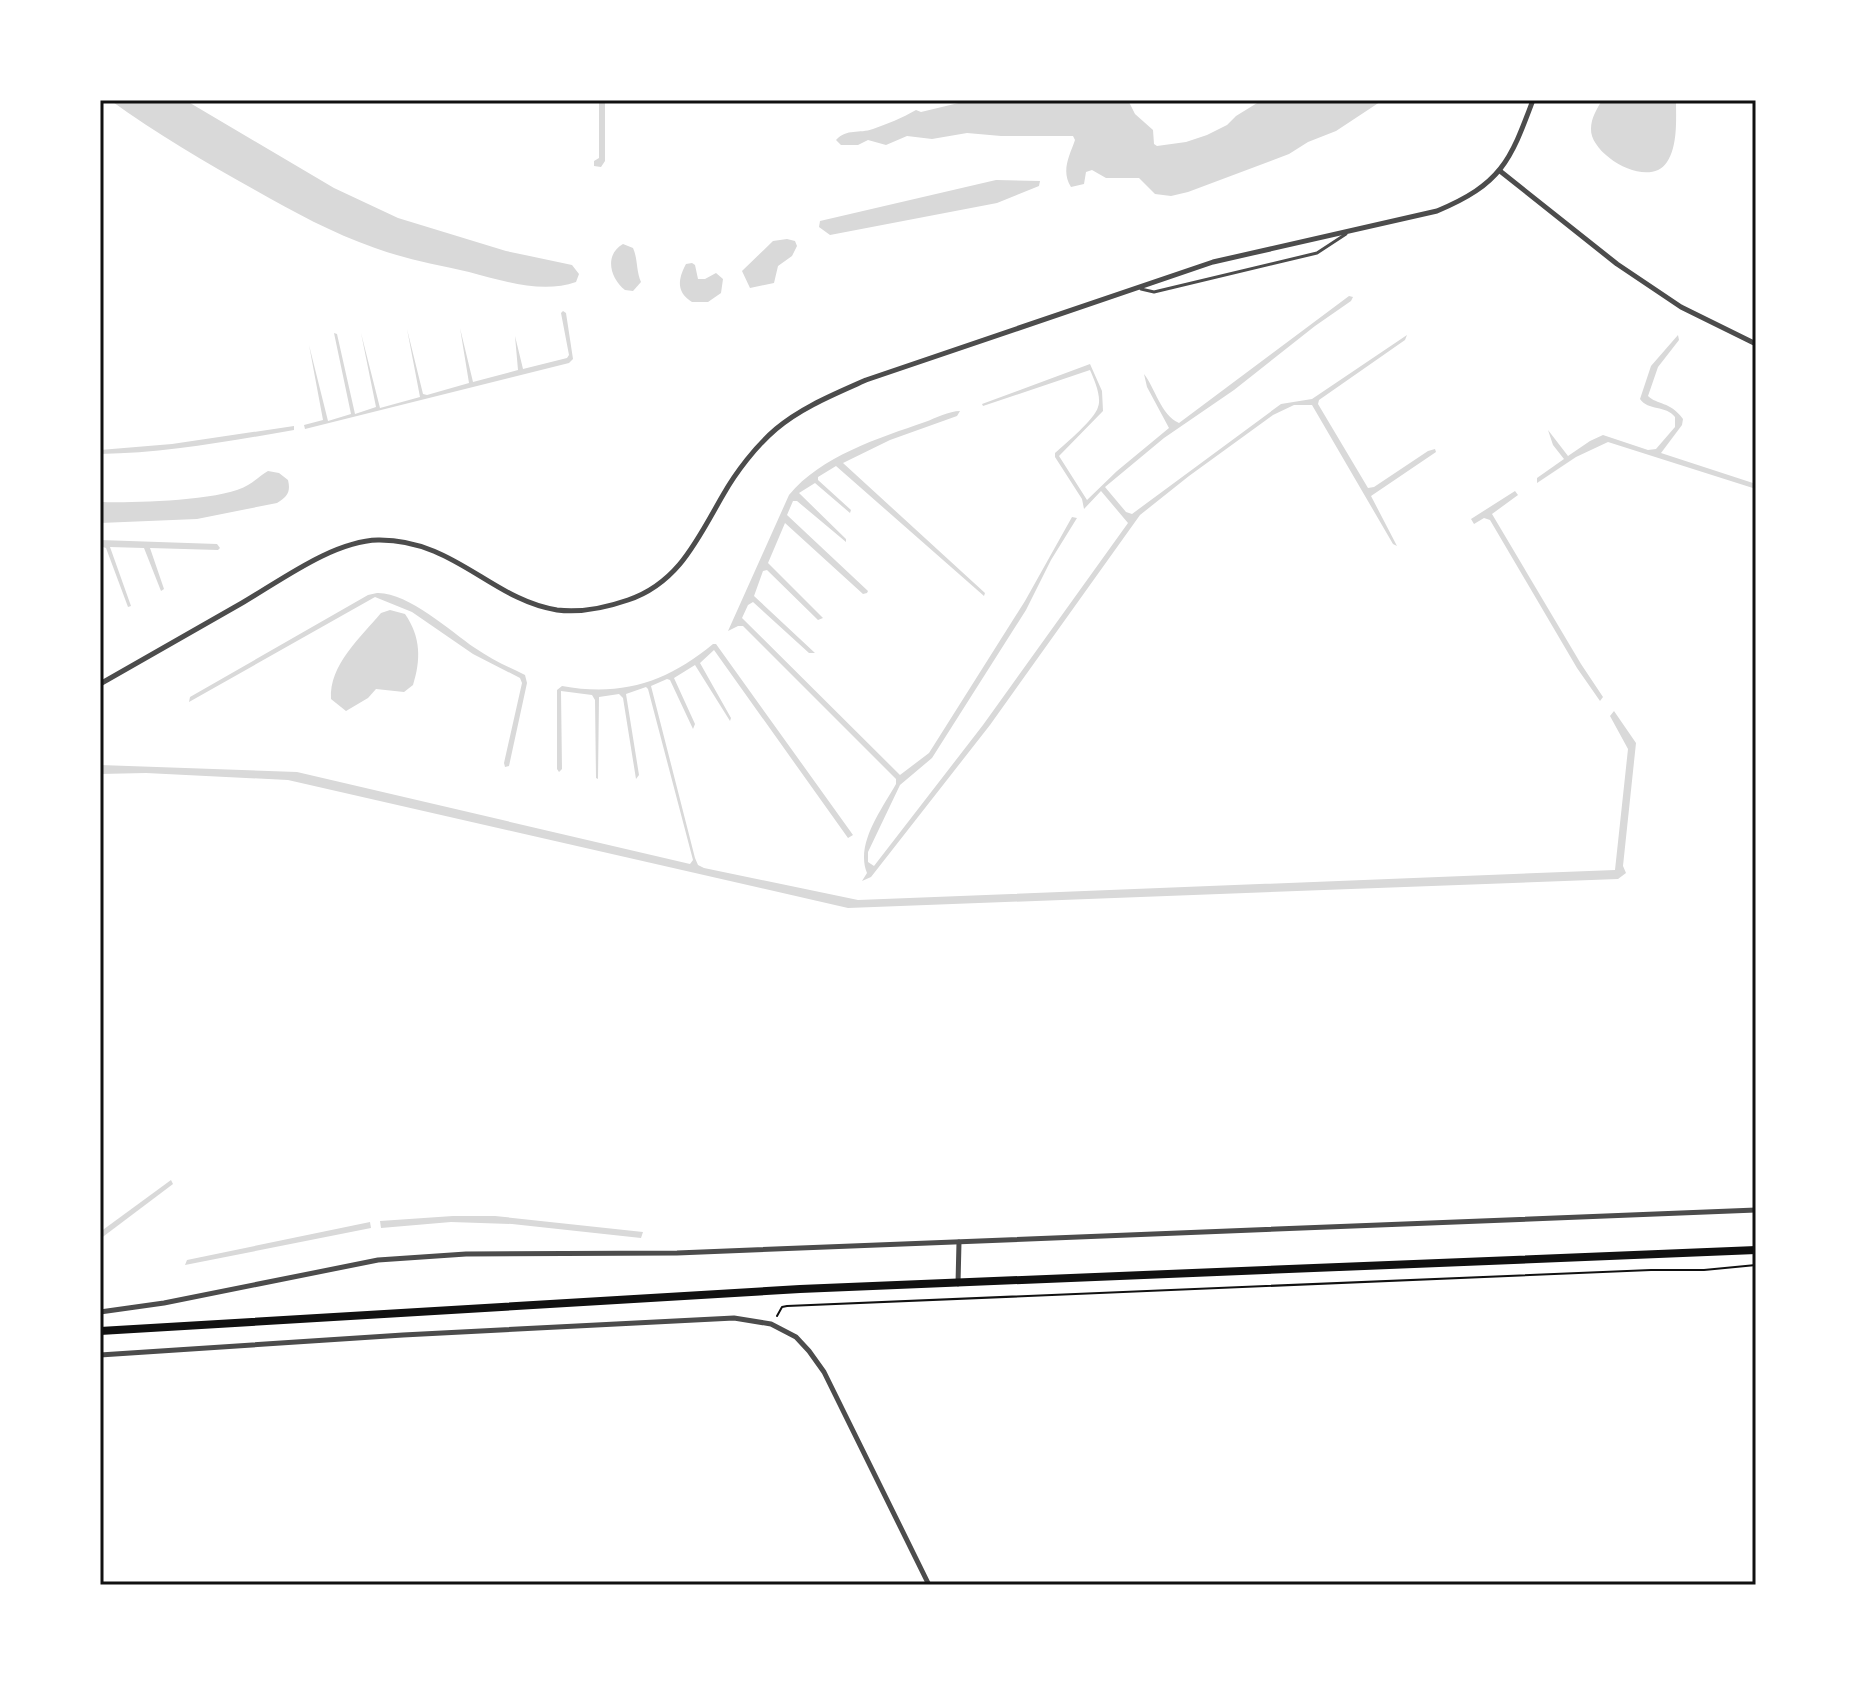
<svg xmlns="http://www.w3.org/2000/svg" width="1856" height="1685" viewBox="0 0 1856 1685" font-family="'Open Sans',sans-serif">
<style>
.water{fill:#d9d9d9}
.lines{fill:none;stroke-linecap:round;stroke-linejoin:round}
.path{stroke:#111;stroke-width:2}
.service{stroke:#4c4c4c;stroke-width:3}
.minor{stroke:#4c4c4c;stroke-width:5}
.primary{stroke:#111;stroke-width:8}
.neatline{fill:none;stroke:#111;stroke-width:3}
</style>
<rect width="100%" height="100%" fill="#fff"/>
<g class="water">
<path d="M 110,100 L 185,100 L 334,188 L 398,218 L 506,251 L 572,265 L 579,274 L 576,282 C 542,294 503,281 469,272 C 438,265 405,259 375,248 C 332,233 294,212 255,190 C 205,162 157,134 110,100 Z"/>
<polygon points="599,100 605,100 605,161 601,167 594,166 594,161 599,158"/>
<path d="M 971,100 L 1128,100 L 1135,114 L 1153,130 L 1154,144 L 1157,146 L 1186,142 L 1207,135 L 1227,125 L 1236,116 L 1262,100 L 1383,100 L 1336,131 L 1308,142 L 1289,154 L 1188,192 L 1171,196 L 1155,194 L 1139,178 L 1106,178 L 1092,170 L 1086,172 L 1084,184 L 1071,187 C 1061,171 1069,157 1075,140 L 1073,136 L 1001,136 L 967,133 L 932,139 L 907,136 L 886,145 L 868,140 L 858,145 L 841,145 L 836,140 C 847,128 859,134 873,129 C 887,124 902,118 916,110 L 921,112 Z"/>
<path d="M 1602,100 L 1676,100 C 1676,119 1678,146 1667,162 C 1649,190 1590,155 1591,129 C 1591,118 1597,109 1602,100 Z"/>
<polygon points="996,180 1040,181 1039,186 997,203 830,235 819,227 820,221"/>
<polygon points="787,239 795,241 797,246 792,256 778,266 774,283 750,288 742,271 773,241"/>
<path d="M 623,244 L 633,248 C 638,259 636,271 641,282 L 633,291 L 625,290 C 610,278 604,255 623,244 Z"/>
<path d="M 692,263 L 695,265 L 698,279 L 705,279 L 716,273 L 723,279 L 721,293 L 708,302 L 692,302 C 676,292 678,279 686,264 Z"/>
<path d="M 1349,296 L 1353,297 L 1351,301 L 1315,326 L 1234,390 L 1164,438 L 1105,487 L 1126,512 L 1132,514 L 1281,404 L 1312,399 L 1407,335 L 1405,340 L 1319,400 L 1318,404 L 1368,488 L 1374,487 L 1428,451 L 1435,449 L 1436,452 L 1371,496 L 1397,546 L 1393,544 L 1312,405 L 1294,405 L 1273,415 L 1189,476 L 1140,515 L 990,725 L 871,877 L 862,881 L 867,873 C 855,844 882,809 896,784 L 896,779 L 743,626 L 738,626 L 728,631 L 789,495 C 821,456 879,438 925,422 C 936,418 949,411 960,411 L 957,416 L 890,440 L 843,463 L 985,593 L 984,596 L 836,466 L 818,477 L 818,480 L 851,510 L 850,513 L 815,483 L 799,493 L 846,539 L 846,542 L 797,501 L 793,501 L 787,515 L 868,591 L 867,593 L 863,594 L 785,523 L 768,563 L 823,618 L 818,620 L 767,570 L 763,571 L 754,596 L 815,653 L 809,653 L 753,602 L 748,605 L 742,618 L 900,775 L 929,753 L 1025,601 L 1072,517 L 1077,518 L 1051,560 L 1026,610 L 932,758 L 900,785 L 868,852 L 868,862 L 874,866 L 983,725 L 1128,523 L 1101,491 L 1084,509 L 1082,499 L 1055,457 L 1055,453 C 1065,444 1095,419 1098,407 C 1102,397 1094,379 1090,370 L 983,406 L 982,404 L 1090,364 L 1102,391 L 1103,411 L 1059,456 L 1087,500 L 1117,471 L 1169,428 L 1147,387 L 1144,374 C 1155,388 1161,415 1179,423 Z"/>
<polygon points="563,311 566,313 573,359 569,363 305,429 304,425 323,420 309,345 328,421 351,414 334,333 337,334 355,414 376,407 361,333 380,408 420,397 407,329 423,394 427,395 469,383 460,328 473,382 518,370 515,336 523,369 567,358 569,355 561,313"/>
<path d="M 1678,335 L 1679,340 L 1658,367 L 1648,396 C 1657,405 1670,401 1683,419 L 1682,425 L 1661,453 L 1756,484 L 1756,489 L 1608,442 L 1576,457 L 1537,483 L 1537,478 L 1564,459 L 1553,445 L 1548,430 L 1568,456 L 1590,441 L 1603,435 L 1648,450 L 1656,449 L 1675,427 L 1675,417 C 1666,405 1648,411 1640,399 L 1651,366 Z"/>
<path d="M 294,426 L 294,430 C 230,441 165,453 100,454 L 100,450 L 172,444 Z"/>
<path d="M 268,471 L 279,473 L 288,480 C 291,492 287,497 277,503 L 197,519 L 100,523 L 100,502 C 132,503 223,501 248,485 C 255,481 261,475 268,471 Z"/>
<polygon points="1515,491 1518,495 1492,514 1581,664 1603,697 1600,701 1577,668 1490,520 1484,518 1474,524 1471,519"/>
<polygon points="100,540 217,544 220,548 218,550 150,548 164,589 161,591 144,548 110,547 131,606 128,607 106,548 100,546"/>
<path d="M 377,593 C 408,592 450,631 475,648 C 491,659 508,667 525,675 L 527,683 L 509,766 L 505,767 L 504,763 L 522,683 L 520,678 L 473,654 L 412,612 L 375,597 L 189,702 L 190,697 L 368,595 Z"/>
<path d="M 390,610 L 405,614 C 421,637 421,660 413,685 L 404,692 L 376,689 L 368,698 L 346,711 L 331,699 C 329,665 360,638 381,613 Z"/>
<path d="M 713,644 L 716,644 L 853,835 L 848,838 L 714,650 L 700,663 L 731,718 L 730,721 L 695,665 L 674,678 L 695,724 L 693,729 L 670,680 L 667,679 L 651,686 L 695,858 L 698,865 L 704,868 L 858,900 L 1615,870 L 1628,749 L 1610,716 L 1614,711 L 1636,743 L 1623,866 L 1626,873 L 1618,879 L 848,908 L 288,780 L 146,773 L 100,774 L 100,765 L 297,772 L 690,864 L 693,860 L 648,689 L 646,687 L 626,694 L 639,775 L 636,779 L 623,698 L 619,694 L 599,697 L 598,779 L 596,778 L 595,700 L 592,695 L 561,691 L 562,769 L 559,772 L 557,769 L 557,690 L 562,686 C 622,697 667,682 713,644 Z"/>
<polygon points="171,1180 173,1184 100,1239 100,1232"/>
<polygon points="453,1216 495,1216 643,1232 641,1238 512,1224 451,1222 381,1228 380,1221"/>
<polygon points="370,1222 371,1228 185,1265 187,1260"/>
</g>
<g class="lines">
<polyline class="path" points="777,1316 782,1307 787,1306 1651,1270 1704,1270 1756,1265"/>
<polyline class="service" points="1141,289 1154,292 1317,253 1346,234"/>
<g class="minor">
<polyline points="1500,171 1617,264 1681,307 1756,344"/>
<path d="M 100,684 C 147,657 195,630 242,603 C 280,581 333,541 378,540 C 454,539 492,600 557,610 C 581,613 605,608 628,600 C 679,583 698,538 723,495 C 736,472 756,446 776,429 C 802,407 835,394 866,380 L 1213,262 L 1437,211 C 1501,184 1510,162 1533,100"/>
<polyline points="958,1284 959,1242"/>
<polyline points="100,1312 164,1303 378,1260 466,1254 677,1253 1756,1210"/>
<polyline points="100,1355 403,1335 734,1318 771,1324 796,1337 809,1351 824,1372 929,1585"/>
</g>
<polyline class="primary" points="100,1331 800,1289 1756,1250"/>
</g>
<rect width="1856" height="1685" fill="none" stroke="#ffffff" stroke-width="204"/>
<rect x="102" y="102" width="1652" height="1481" class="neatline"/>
</svg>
